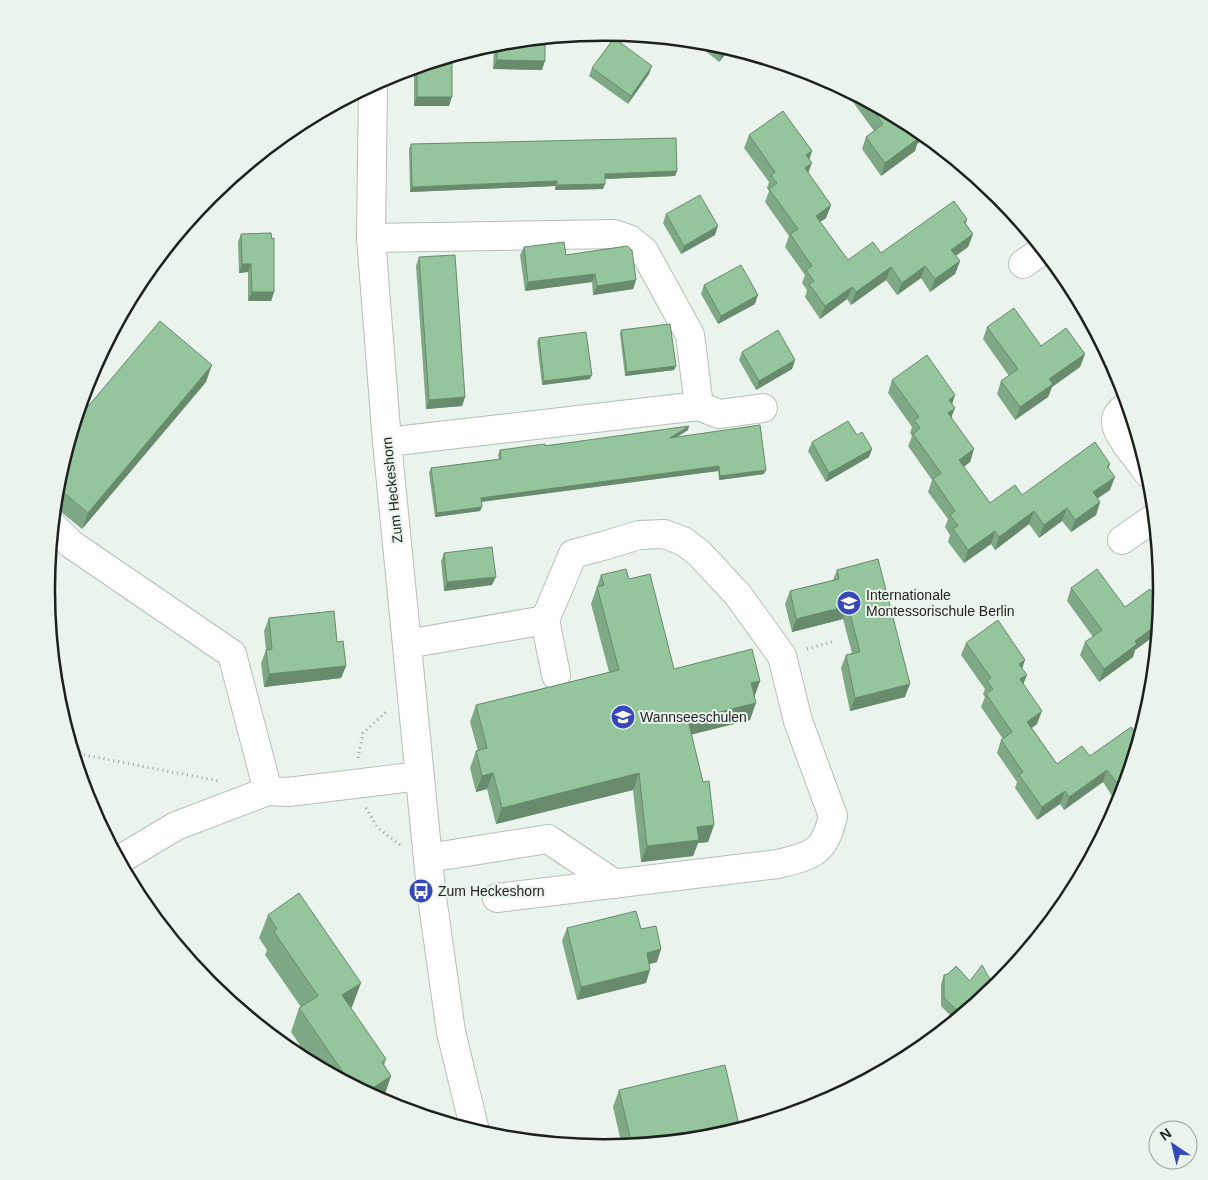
<svg xmlns="http://www.w3.org/2000/svg" width="1208" height="1180" viewBox="0 0 1208 1180" font-family="Helvetica,sans-serif">
<style>
.lines{fill:none;stroke-linecap:round;stroke-linejoin:round}
.minor-casing{stroke:#b6bfb7;stroke-width:30}
.path{stroke:#9ba19b;stroke-width:3;stroke-dasharray:1 4;stroke-linecap:butt}
.minor{stroke:#fff;stroke-width:28}
.wall{fill:#7fa986}
.shaded-wall{fill:#688a6d}
.building{fill:#94c59c;stroke:#688a6d}
.labels{text-anchor:middle;dominant-baseline:central;stroke-width:4;stroke-linejoin:round;paint-order:stroke}
.street-label{font-size:14px;fill:#1d201d;stroke:#ebf4ec}
.poi-label{font-size:14px;fill:#1d201d;stroke:#ebf4ec;text-anchor:start}
.rim{fill:none;stroke:#1d201d;stroke-width:2.5}
</style>
<rect width="100%" height="100%" fill="#ebf4ec"/>
<g class="lines">
<defs>
<g id="minor">
<polyline points="373,85 371,238 387,442 431,890 451,1032 475,1131"/>
<polyline points="371,238 614,234 629,239 644,251 690,335 699,406"/>
<polyline points="1023,264 1043,250"/>
<path d="M 1128,406 C 1106,418 1119,433 1129,448 C 1136,456 1142,465 1148,473"/>
<polyline points="387,442 699,406 719,414 763,408"/>
<polyline points="53,526 71,544 232,654 268,791 176,826 119,860"/>
<polyline points="1122,540 1154,518"/>
<polyline points="407,644 545,620 556,675"/>
<polyline points="268,791 288,792 420,776"/>
<polyline points="428,858 548,839 615,884"/>
<path d="M 497,898 L 778,864 C 813,855 824,854 833,816 L 798,721 L 782,656 L 738,595 L 699,553 L 683,541 L 664,534 L 639,535 L 603,546 L 573,554 L 545,620"/>
</g>
</defs>
<use href="#minor" class="minor-casing"/>
<g class="path">
<polyline points="807,649 832,642"/>
<polyline points="74,753 219,781"/>
<polyline points="358,758 363,733 387,711"/>
<polyline points="366,808 378,828 400,845"/>
</g>
<use href="#minor" class="minor"/>
</g>
<g class="wall">
<polygon points="545,38 542,70 493,69 494,44"/>
<polygon points="693,41 713,43 730,49 719,62"/>
<polygon points="452,56 449,106 414,106 414,68"/>
<polygon points="592,68 649,74 628,104 589,76"/>
<polygon points="849,92 914,127 927,137 917,144 915,151 881,176 862,149 866,137 874,131 848,95"/>
<polygon points="749,135 812,151 809,160 808,173 831,205 826,218 820,222 848,260 881,253 967,219 966,224 973,234 968,247 956,256 960,261 955,274 930,292 921,278 897,295 886,280 851,305 847,299 820,319 805,297 807,290 802,283 805,275 785,247 789,236 765,202 769,191 767,188 769,182 744,148"/>
<polygon points="411,144 677,171 675,176 605,179 603,189 555,190 555,186 410,192 409,149"/>
<polygon points="666,214 715,235 681,254 663,223"/>
<polygon points="241,234 274,292 271,301 248,301 248,272 239,273 238,242"/>
<polygon points="524,247 566,255 636,280 633,289 593,295 592,282 525,291 520,255"/>
<polygon points="419,257 465,397 462,406 426,409 416,266"/>
<polygon points="704,285 755,304 718,324 701,294"/>
<polygon points="987,327 1041,346 1085,354 1080,367 1052,387 1048,397 1015,420 997,394 1001,381 1009,376 983,339"/>
<polygon points="621,330 676,366 674,370 625,376 620,334"/>
<polygon points="539,338 590,379 542,385 537,342"/>
<polygon points="742,352 795,360 792,369 756,390 739,360"/>
<polygon points="892,380 952,404 951,418 974,449 970,462 964,467 990,503 1022,495 1110,464 1109,468 1110,490 1097,498 1100,502 1096,515 1071,532 1062,521 1039,538 1029,524 995,550 991,544 964,563 948,542 950,535 945,527 948,519 928,492 932,480 908,446 912,436 910,433 912,427 888,393"/>
<polygon points="206,382 82,529 55,507 57,481"/>
<polygon points="688,430 677,437 764,474 719,480 718,471 481,502 482,507 480,511 435,517 429,473 431,468 499,459 498,455 500,450"/>
<polygon points="857,435 872,449 869,457 826,482 808,451 812,442"/>
<polygon points="444,553 492,585 444,591 441,561"/>
<polygon points="837,570 905,697 850,711 841,668 846,655 852,653 843,619 792,632 785,604 790,591 833,580"/>
<polygon points="601,575 629,579 674,669 760,681 754,697 750,720 691,734 714,825 708,842 698,843 693,856 641,862 633,790 496,824 487,789 476,792 470,768 476,751 478,751 470,722 476,705 609,672 591,604"/>
<polygon points="1071,588 1125,607 1160,603 1157,634 1135,650 1133,657 1099,682 1080,655 1085,642 1093,637 1067,601"/>
<polygon points="269,618 337,642 346,666 341,678 264,687 261,663 266,650 264,631"/>
<polygon points="966,643 1022,668 1023,684 1037,724 1032,728 1057,764 1090,756 1136,733 1112,796 1103,782 1064,810 1060,804 1037,820 1015,788 1017,782 997,753 1001,740 1003,739 981,707 985,697 983,694 985,689 961,655"/>
<polygon points="268,915 352,1007 351,1008 386,1059 384,1065 383,1100 382,1100 312,1063 291,1032 299,1008 301,1007 265,955 267,950 259,938"/>
<polygon points="567,928 641,929 657,962 649,964 646,983 577,1000 562,941"/>
<polygon points="944,975 970,981 998,984 955,1020 941,1006 941,984"/>
<polygon points="619,1090 712,1137 622,1146 613,1107"/>
</g>
<g class="shaded-wall">
<polygon points="728,48 730,49 719,62 722,55"/>
<polygon points="497,60 545,61 542,70 493,69"/>
<polygon points="652,66 649,74 628,104 631,96"/>
<polygon points="417,97 452,97 449,106 414,106"/>
<polygon points="921,132 927,137 917,144 915,151 881,176 885,163"/>
<polygon points="286,133 284,139 279,139"/>
<polygon points="812,151 808,163 806,155"/>
<polygon points="812,163 807,176 805,168"/>
<polygon points="677,171 675,176 603,179 605,174"/>
<polygon points="557,181 555,186 410,192 412,187"/>
<polygon points="605,184 603,189 555,190 557,185"/>
<polygon points="831,205 826,218 811,228 816,216"/>
<polygon points="718,226 715,235 681,254 684,246"/>
<polygon points="973,234 968,247 946,262 951,250"/>
<polygon points="960,261 955,274 930,292 935,279"/>
<polygon points="242,264 251,264 248,272 239,273"/>
<polygon points="925,266 921,278 897,295 902,283"/>
<polygon points="891,267 886,280 851,305 856,292"/>
<polygon points="595,274 592,282 525,291 528,282"/>
<polygon points="636,280 633,289 593,295 597,286"/>
<polygon points="852,287 847,299 820,319 825,306"/>
<polygon points="252,292 274,292 271,301 248,301"/>
<polygon points="758,295 755,304 718,324 721,316"/>
<polygon points="1085,354 1080,367 1052,387 1048,397 1015,420 1020,407 1049,379"/>
<polygon points="795,360 792,369 756,390 759,381"/>
<polygon points="212,365 206,382 82,529 88,513"/>
<polygon points="676,366 674,370 625,376 627,372"/>
<polygon points="592,375 590,379 542,385 544,381"/>
<polygon points="955,395 951,408 949,400"/>
<polygon points="465,397 462,406 426,409 429,400"/>
<polygon points="955,408 950,421 948,413"/>
<polygon points="689,426 688,430 668,442 670,438"/>
<polygon points="872,449 869,457 826,482 829,473"/>
<polygon points="974,449 970,462 955,473 959,460"/>
<polygon points="719,466 718,471 479,502 481,498"/>
<polygon points="766,470 764,474 719,480 720,476"/>
<polygon points="1115,477 1110,490 1088,505 1093,492"/>
<polygon points="1100,502 1096,515 1071,532 1075,520"/>
<polygon points="482,507 480,511 435,517 437,513"/>
<polygon points="1067,508 1062,521 1039,538 1044,525"/>
<polygon points="1034,511 1029,524 995,550 999,537"/>
<polygon points="995,531 991,544 964,563 968,550"/>
<polygon points="496,577 492,585 444,591 447,582"/>
<polygon points="848,606 843,619 792,632 796,619"/>
<polygon points="1158,624 1157,634 1135,650 1133,657 1099,682 1104,669 1135,641"/>
<polygon points="1025,660 1021,672 1019,664"/>
<polygon points="346,666 341,678 264,687 269,674"/>
<polygon points="1027,675 1022,688 1020,679"/>
<polygon points="760,681 754,698 751,683"/>
<polygon points="910,684 905,697 850,711 855,698"/>
<polygon points="756,703 750,720 682,737 688,720"/>
<polygon points="1042,711 1037,724 1023,734 1027,722"/>
<polygon points="1107,770 1103,782 1064,810 1069,797"/>
<polygon points="493,773 487,789 476,792 482,776"/>
<polygon points="639,773 633,790 496,824 502,808"/>
<polygon points="1127,776 1124,788 1112,796 1117,783"/>
<polygon points="1065,791 1060,804 1037,820 1042,807"/>
<polygon points="714,825 708,842 698,843 693,856 641,862 647,846 697,827"/>
<polygon points="661,949 657,962 642,966 647,953"/>
<polygon points="650,970 646,983 577,1000 581,987"/>
<polygon points="361,983 352,1007 334,1019 342,995"/>
<polygon points="391,1076 383,1100 382,1100 367,1092"/>
</g>
<g class="building">
<polygon points="545,38 545,61 497,60 497,43"/>
<polygon points="614,38 652,66 631,96 592,68"/>
<polygon points="707,43 713,43 728,48 722,55"/>
<polygon points="452,56 452,97 417,97 417,67"/>
<polygon points="867,101 914,127 921,132 917,135 919,138 885,163 866,137 883,124"/>
<polygon points="783,111 812,151 806,155 812,163 805,168 831,205 816,216 848,260 873,242 881,253 954,201 967,219 964,222 973,234 951,250 960,261 935,279 925,266 902,283 891,267 856,292 852,287 825,306 809,284 814,281 806,270 812,266 790,234 798,229 769,189 777,183 771,176 775,172 749,135"/>
<polygon points="676,138 677,171 605,174 605,184 557,185 557,181 412,187 411,144"/>
<polygon points="700,195 718,226 684,246 666,214"/>
<polygon points="271,233 272,239 274,238 274,292 252,292 251,264 242,264 241,234"/>
<polygon points="564,242 566,255 627,246 632,250 636,280 597,286 595,274 528,282 524,247"/>
<polygon points="455,255 465,397 429,400 419,257"/>
<polygon points="741,265 758,295 721,316 704,285"/>
<polygon points="1014,308 1041,346 1066,328 1085,354 1049,379 1053,384 1020,407 1001,381 1018,369 987,327"/>
<polygon points="160,321 212,365 88,513 57,487 57,481 75,422"/>
<polygon points="670,324 676,366 627,372 621,330"/>
<polygon points="778,330 795,360 759,381 742,352"/>
<polygon points="586,332 592,375 544,381 539,338"/>
<polygon points="927,355 955,395 949,400 955,408 948,413 974,449 959,460 990,503 1015,485 1022,495 1095,442 1110,464 1107,466 1115,477 1093,492 1100,502 1075,520 1067,508 1044,525 1034,511 999,537 995,531 968,550 953,529 958,526 950,515 955,511 933,479 941,473 913,434 920,428 914,420 919,417 892,380"/>
<polygon points="848,421 857,435 862,432 872,449 829,473 812,442"/>
<polygon points="760,425 766,470 720,476 719,466 481,498 482,507 437,513 431,468 501,459 500,450 545,444 545,446 689,426 670,438"/>
<polygon points="492,547 496,577 447,582 444,553"/>
<polygon points="878,559 910,684 855,698 846,655 860,652 848,606 796,619 790,591 839,579 837,570"/>
<polygon points="626,569 629,579 650,574 674,669 752,649 760,681 751,683 756,703 688,720 703,782 709,781 714,825 697,827 699,840 647,846 639,773 502,808 493,773 482,776 476,751 487,748 476,705 619,670 597,587 604,585 601,575"/>
<polygon points="1097,569 1125,607 1150,589 1160,603 1158,624 1135,641 1137,644 1104,669 1085,642 1102,630 1071,588"/>
<polygon points="334,611 337,642 343,641 346,666 269,674 266,650 272,649 269,618"/>
<polygon points="998,620 1025,660 1019,664 1027,675 1020,679 1042,711 1027,722 1057,764 1082,746 1090,756 1131,727 1136,733 1142,729 1127,776 1117,783 1107,770 1069,797 1065,791 1042,807 1019,775 1023,772 1001,740 1012,732 986,694 993,689 987,681 991,678 966,643"/>
<polygon points="299,893 361,983 342,995 386,1059 382,1062 391,1076 367,1092 351,1084 299,1008 318,996 274,932 277,929 268,915"/>
<polygon points="636,911 641,929 656,926 661,949 647,953 650,970 581,987 567,928"/>
<polygon points="982,965 992,983 1003,969 1007,973 998,984 961,1014 944,998 944,975 948,974 956,966 970,981"/>
<polygon points="725,1065 740,1129 712,1137 632,1145 619,1090"/>
</g>
<defs>
<symbol id="school-disc" viewBox="-11 -11 22 22"><circle r="9.5" fill="#3748ba" stroke="#ebf4ec"/><path d="M0-5L7-2L0 1L-7-2ZM-4 1L0 2.5L4 1V4Q0 6-4 4Z" fill="#fff"/></symbol>
<symbol id="university-disc" viewBox="-11 -11 22 22"><circle r="9.5" fill="#3748ba" stroke="#ebf4ec"/><path d="M0-5L7-2L0 1L-7-2ZM-4 1L0 2.5L4 1V4Q0 6-4 4Z" fill="#fff"/></symbol>
<symbol id="bus-disc" viewBox="-11 -11 22 22"><circle r="9.5" fill="#3748ba" stroke="#ebf4ec"/><path d="M-5-6H5V4H4V6H2V4H-2V6H-4V4H-5ZM-3.5-4V0h7V-4ZM-3.5 1.2v1.5H-2V1.2ZM2 1.2v1.5H3.5V1.2Z" fill="#fff"/></symbol>
</defs>
<g fill-rule="evenodd">
<use href="#school-disc" x="835" y="589" width="28" height="28"/>
<use href="#university-disc" x="609" y="703" width="28" height="28"/>
<use href="#bus-disc" x="407" y="877" width="28" height="28"/>
</g>
<g class="labels">
<g class="street-label">
<text transform="translate(392 490) rotate(-96)">Zum Heckeshorn</text>
</g>
<g class="poi-label">
<text x="866" y="595">Internationale<tspan x="866" dy="16">Montessorischule Berlin</tspan></text>
<text x="640" y="717">Wannseeschulen</text>
<text x="438" y="891">Zum Heckeshorn</text>
</g>
</g>
<path d="M0 0H1208V1180H0ZM55 590a549 549 0 1 1 1098 0a549 549 0 1 1-1098 0Z" fill="#ebf4ec" fill-rule="evenodd"/>
<path class="rim" d="M55 590a549 549 0 1 1 1098 0a549 549 0 1 1-1098 0Z"/>
<g transform="translate(1173 1145) rotate(325)"><circle r="24" fill="#ebf4ec" stroke="#999f99"/>
<path d="M0-4L9 19L0 12L-9 19Z" fill="#3748ba"/>
<text y="-8" font-size="14" font-weight="bold" text-anchor="middle" fill="#1d201d">N</text>
</g>
</svg>
